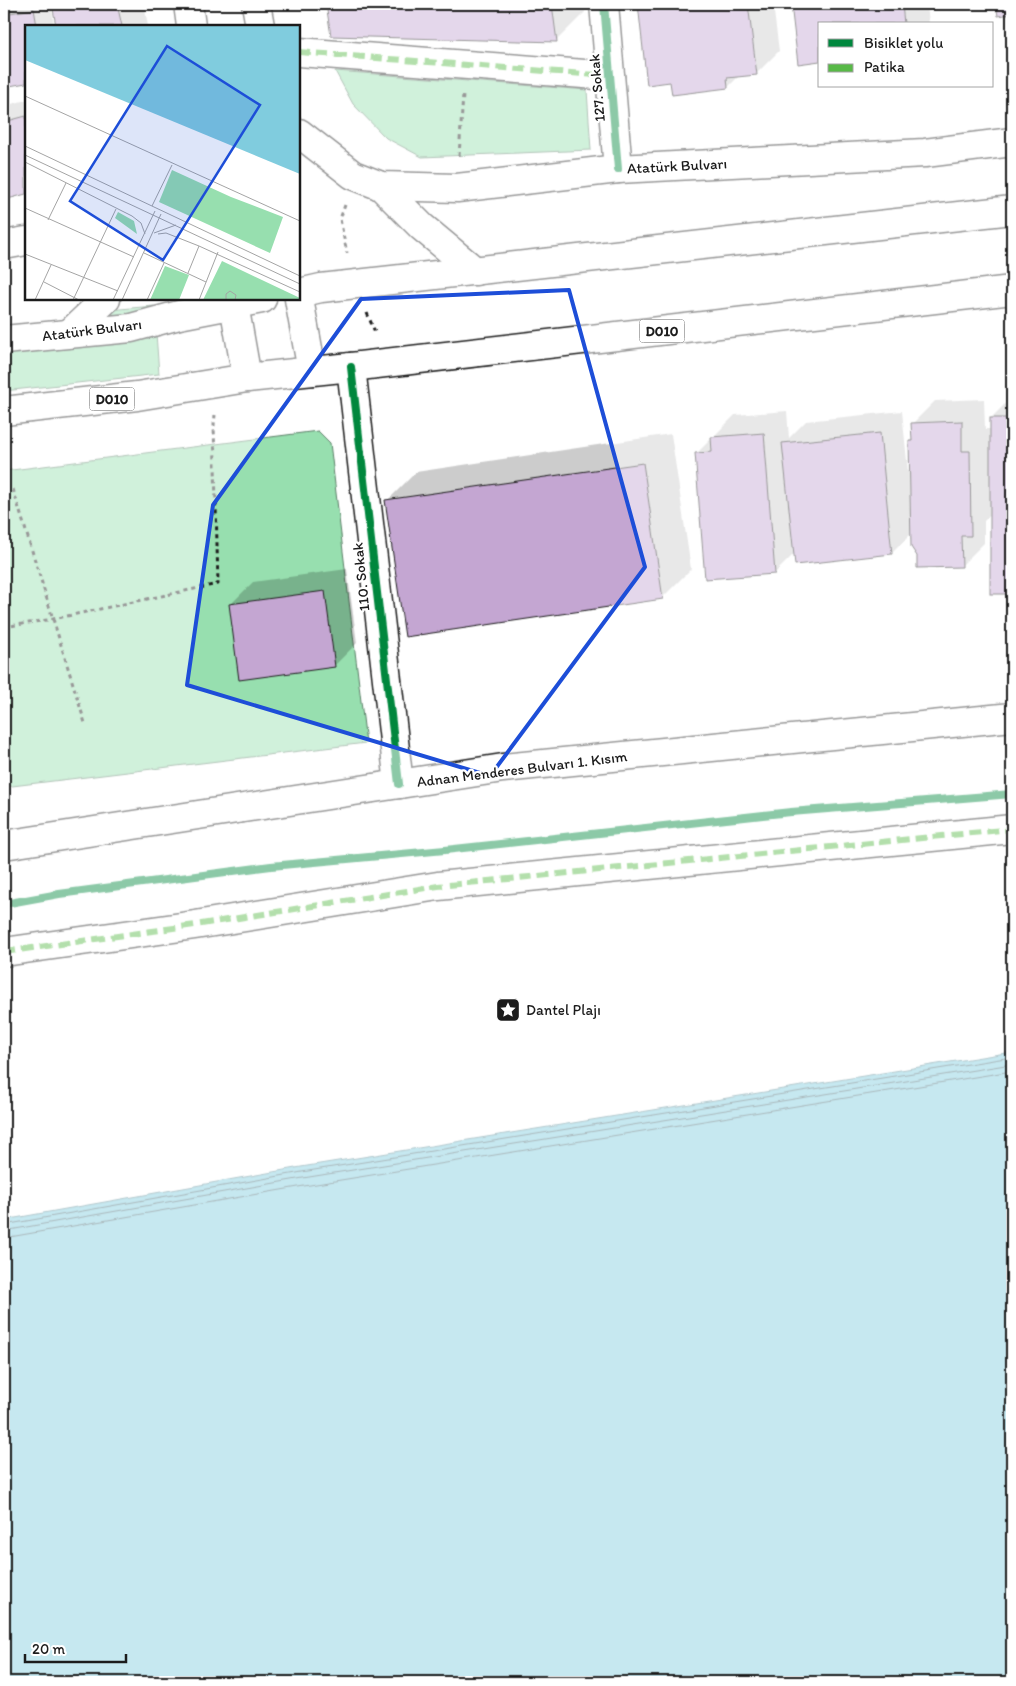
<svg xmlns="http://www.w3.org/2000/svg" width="1016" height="1686" viewBox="0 0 1016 1686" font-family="Itim,sans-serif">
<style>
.green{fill:#97dfaf;stroke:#5a7e66}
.water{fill:#80ccde;stroke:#588690}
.shadow{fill:#0003}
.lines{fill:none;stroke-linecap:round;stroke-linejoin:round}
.shore{stroke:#44626a;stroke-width:1}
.building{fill:#c4a6d2;stroke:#1c1c1c}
.minor-casing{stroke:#1c1c1c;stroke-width:31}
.major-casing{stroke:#1c1c1c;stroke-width:31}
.highway-casing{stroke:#1c1c1c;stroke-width:31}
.path{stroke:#1c1c1c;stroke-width:3;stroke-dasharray:4 4;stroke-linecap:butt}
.minor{stroke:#fff;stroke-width:28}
.major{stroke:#fff;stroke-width:28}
.highway{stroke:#fff;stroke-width:28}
.quiet{stroke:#58b947;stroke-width:6;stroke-dasharray:12 6;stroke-linecap:butt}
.cycleway-casing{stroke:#fff;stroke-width:11}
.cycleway{stroke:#00873e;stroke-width:8}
.marked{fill:none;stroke:#1d4ed8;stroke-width:4;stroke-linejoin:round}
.labels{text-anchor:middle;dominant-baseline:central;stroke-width:4.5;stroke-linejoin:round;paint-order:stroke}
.shield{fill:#fff;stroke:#606060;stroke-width:1}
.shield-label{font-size:14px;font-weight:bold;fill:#1c1c1c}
.street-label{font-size:15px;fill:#1c1c1c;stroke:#fff}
.poi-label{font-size:15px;fill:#1c1c1c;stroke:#fff;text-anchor:start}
.inset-road{fill:none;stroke:#a4a4a4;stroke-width:1}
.view{fill:#1d4ed8;fill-opacity:0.15;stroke:#1d4ed8;stroke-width:2.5}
.inset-edge{fill:none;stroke:#1c1c1c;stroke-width:2.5}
</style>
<rect width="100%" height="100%" fill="#fff"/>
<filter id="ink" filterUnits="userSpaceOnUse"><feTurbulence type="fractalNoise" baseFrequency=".02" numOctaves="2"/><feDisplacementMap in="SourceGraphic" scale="10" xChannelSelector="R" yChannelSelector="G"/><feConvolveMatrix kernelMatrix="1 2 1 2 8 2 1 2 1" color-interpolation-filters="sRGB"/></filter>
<g filter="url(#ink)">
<g class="green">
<polygon points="335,71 587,90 591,150 422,157 386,138 353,104"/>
<polygon points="154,306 159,374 4,391 4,330 120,309"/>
<polygon points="318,431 330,443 366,743 4,787 4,471"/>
</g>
<polygon class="water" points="1012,1052 1012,1682 4,1682 4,1220 301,1167"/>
<g class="shadow">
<polygon points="4,4 51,4 54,26 26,26 26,81 4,85"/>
<polygon points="61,4 144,4 148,26 58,26 55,10"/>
<polygon points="327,4 584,4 585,12 556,41 332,35"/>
<polygon points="639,4 773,4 779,51 756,74 739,76 728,87 671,81 648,84"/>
<polygon points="792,4 927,4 929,24 820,24 799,62"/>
<polygon points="26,100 26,193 4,199 4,106"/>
<polygon points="1012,397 1012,593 991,593 991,514 984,521 984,543 962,565 918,555 912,533 892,553 795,553 775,573 697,453 735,415 787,411 789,438 806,421 902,411 908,471 911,471 910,441 913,438 913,423 935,401 984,399 985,429 991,429 991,418"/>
<polygon points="671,434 691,569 662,598 387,501 416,472"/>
<polygon points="347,569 357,643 334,666 231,604 253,582"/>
</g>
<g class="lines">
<g class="shore">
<polyline points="4,1225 302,1172 1012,1057"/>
<polyline points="4,1231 303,1178 1012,1064"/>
<polyline points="4,1238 304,1186 1012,1071"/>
</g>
</g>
<g class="building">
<polygon points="84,4 117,4 122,26 56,26 53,9"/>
<polygon points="326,4 552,4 557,42 331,36"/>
<polygon points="638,4 748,4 757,75 727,78 728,88 672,95 670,82 647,85"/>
<polygon points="791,4 902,4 904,24 820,24 820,61 798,64"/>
<polygon points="996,4 1012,4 1012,14 998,16"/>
<polygon points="34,9 37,26 26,26 26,83 4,87 4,14"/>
<polygon points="26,116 26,194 4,200 4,122"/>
<rect x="990" y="418" width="22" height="176"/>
<polygon points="962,421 962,451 970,451 971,536 961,536 962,567 917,568 917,556 911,547 909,441 912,441 911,423"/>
<polygon points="764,433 775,574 705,579 695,453 712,452 711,437"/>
<polygon points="880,433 892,554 795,565 782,443"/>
<polygon points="643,463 663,599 405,637 385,500"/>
<polygon points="325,591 335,667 239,680 229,604"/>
</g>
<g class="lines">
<defs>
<g id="minor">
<polyline points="604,4 618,169"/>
<polyline points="299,52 610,76"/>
<polyline points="351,367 399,784"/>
<polyline points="4,952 195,925 438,886 1012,829"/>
</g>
<g id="major">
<polyline points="188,4 191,26"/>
<polyline points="256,4 260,26"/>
<polyline points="299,133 353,175 381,186 457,188 618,169 925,153 1012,142"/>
<polyline points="4,245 26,241"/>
<polyline points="233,299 247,378"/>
<polyline points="299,299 312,371"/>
<polyline points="4,845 503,768 1012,717"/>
</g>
<g id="highway">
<polyline points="381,186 422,227 475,271"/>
<polyline points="299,293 321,288 1012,210"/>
<polyline points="70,333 106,299"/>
<polyline points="4,340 131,328 179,315 262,299"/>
<polyline points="4,411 137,396 247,378 351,367 1012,290"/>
</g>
</defs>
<use href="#minor" class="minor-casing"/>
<use href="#major" class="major-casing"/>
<use href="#highway" class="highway-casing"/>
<g class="path">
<polyline points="459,156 463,95"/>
<polyline points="345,205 340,219 347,253"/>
<polyline points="367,313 375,332"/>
<polyline points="13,489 85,723"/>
<polyline points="4,627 53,619 218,584 214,425 215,415"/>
</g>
<use href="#minor" class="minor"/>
<use href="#major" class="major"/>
<use href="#highway" class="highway"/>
<g class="quiet">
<polyline points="299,52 610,76"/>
<polyline points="4,952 195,925 438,886 1012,829"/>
</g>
<defs>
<g id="cycleway">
<polyline points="604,4 618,169"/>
<polyline points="351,367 399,784"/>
<polyline points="4,904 59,894 271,866 445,850 791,812 1012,794"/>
</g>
</defs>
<use href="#cycleway" class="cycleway-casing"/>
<use href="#cycleway" class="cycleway"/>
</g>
</g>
<path d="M0 0H1016V1686H0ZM 569,290 L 645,567 L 490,776 L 187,685 L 213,505 L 361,299 Z" fill="#fff" fill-opacity=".55" fill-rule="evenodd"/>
<path class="marked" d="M 569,290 L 645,567 L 490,776 L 187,685 L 213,505 L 361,299 Z"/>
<defs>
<symbol id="sight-square" viewBox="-11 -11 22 22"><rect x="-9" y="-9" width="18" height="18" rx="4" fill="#1c1c1c" stroke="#fff"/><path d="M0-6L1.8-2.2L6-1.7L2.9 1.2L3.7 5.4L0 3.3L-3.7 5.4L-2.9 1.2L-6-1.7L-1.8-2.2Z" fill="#fff"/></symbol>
</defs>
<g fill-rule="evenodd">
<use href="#sight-square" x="494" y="996" width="28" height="28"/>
</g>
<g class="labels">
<g class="shield">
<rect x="639.5" y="319.5" width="45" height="23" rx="4"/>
<rect x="89.5" y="387.5" width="45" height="23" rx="4"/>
</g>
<g class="shield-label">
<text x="662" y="331">D010</text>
<text x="112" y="399">D010</text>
</g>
<g class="street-label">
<text transform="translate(597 88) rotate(-95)">127. Sokak</text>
<text transform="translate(677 166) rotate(-3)">Atatürk Bulvarı</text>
<text transform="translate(92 330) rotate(-7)">Atatürk Bulvarı</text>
<text transform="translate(361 577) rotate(-96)">110. Sokak</text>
<text transform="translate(522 769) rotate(-7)">Adnan Menderes Bulvarı 1. Kısım</text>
</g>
<g class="poi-label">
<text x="526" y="1010">Dantel Plajı</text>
</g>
</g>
<g transform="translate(25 25)">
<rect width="275" height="275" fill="#fff"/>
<path d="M 147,145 L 206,172 L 258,192 L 245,228 L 134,177 ZM 93,187 L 109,196 L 112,209 L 90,193 ZM 197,236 L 275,273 L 275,275 L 178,275 ZM 140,241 L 164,250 L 154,275 L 125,275 Z" fill="#97dfaf"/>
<path d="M 0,0 L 275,0 L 275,149 L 0,35 Z" fill="#80ccde"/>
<path class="inset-road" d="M 0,71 L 275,196M 0,121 L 275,251M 0,130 L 275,259M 0,137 L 107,191 L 116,198 L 120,209M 127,181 L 147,140M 0,183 L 109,232M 23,195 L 41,158M 129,208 L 151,200M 133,209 L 141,208 L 174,221 L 275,267M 119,228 L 181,257M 0,229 L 93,266M 163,248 L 174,221M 19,257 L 54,275M 10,275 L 26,240M 48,275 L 91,184M 88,275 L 130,186M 97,275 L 136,189M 122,275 L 139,238M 174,275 L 193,227M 201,275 L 201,269 L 205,266 L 211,270 L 210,275"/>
<path class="view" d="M 142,21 L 235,80 L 138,235 L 45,176 Z"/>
<rect width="275" height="275" class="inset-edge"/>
</g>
<rect width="1016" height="1686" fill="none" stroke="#fff" stroke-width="20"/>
<rect x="10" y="10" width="996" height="1666" fill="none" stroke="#1c1c1c" stroke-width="2" filter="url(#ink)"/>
<rect x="818" y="22" width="175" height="65" fill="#ffffff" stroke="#a4a4a4"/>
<rect x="828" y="39" width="25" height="8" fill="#00873e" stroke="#a4a4a4"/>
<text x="864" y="48" font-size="15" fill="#1c1c1c">Bisiklet yolu</text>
<rect x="828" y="64" width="25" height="8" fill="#58b947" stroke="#a4a4a4"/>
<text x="864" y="72" font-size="15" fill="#1c1c1c">Patika</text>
<path d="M25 1654v8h101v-8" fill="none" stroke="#1c1c1c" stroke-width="2.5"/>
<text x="32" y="1654" font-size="15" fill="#1c1c1c" stroke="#ffffff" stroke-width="4" paint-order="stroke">20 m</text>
</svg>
